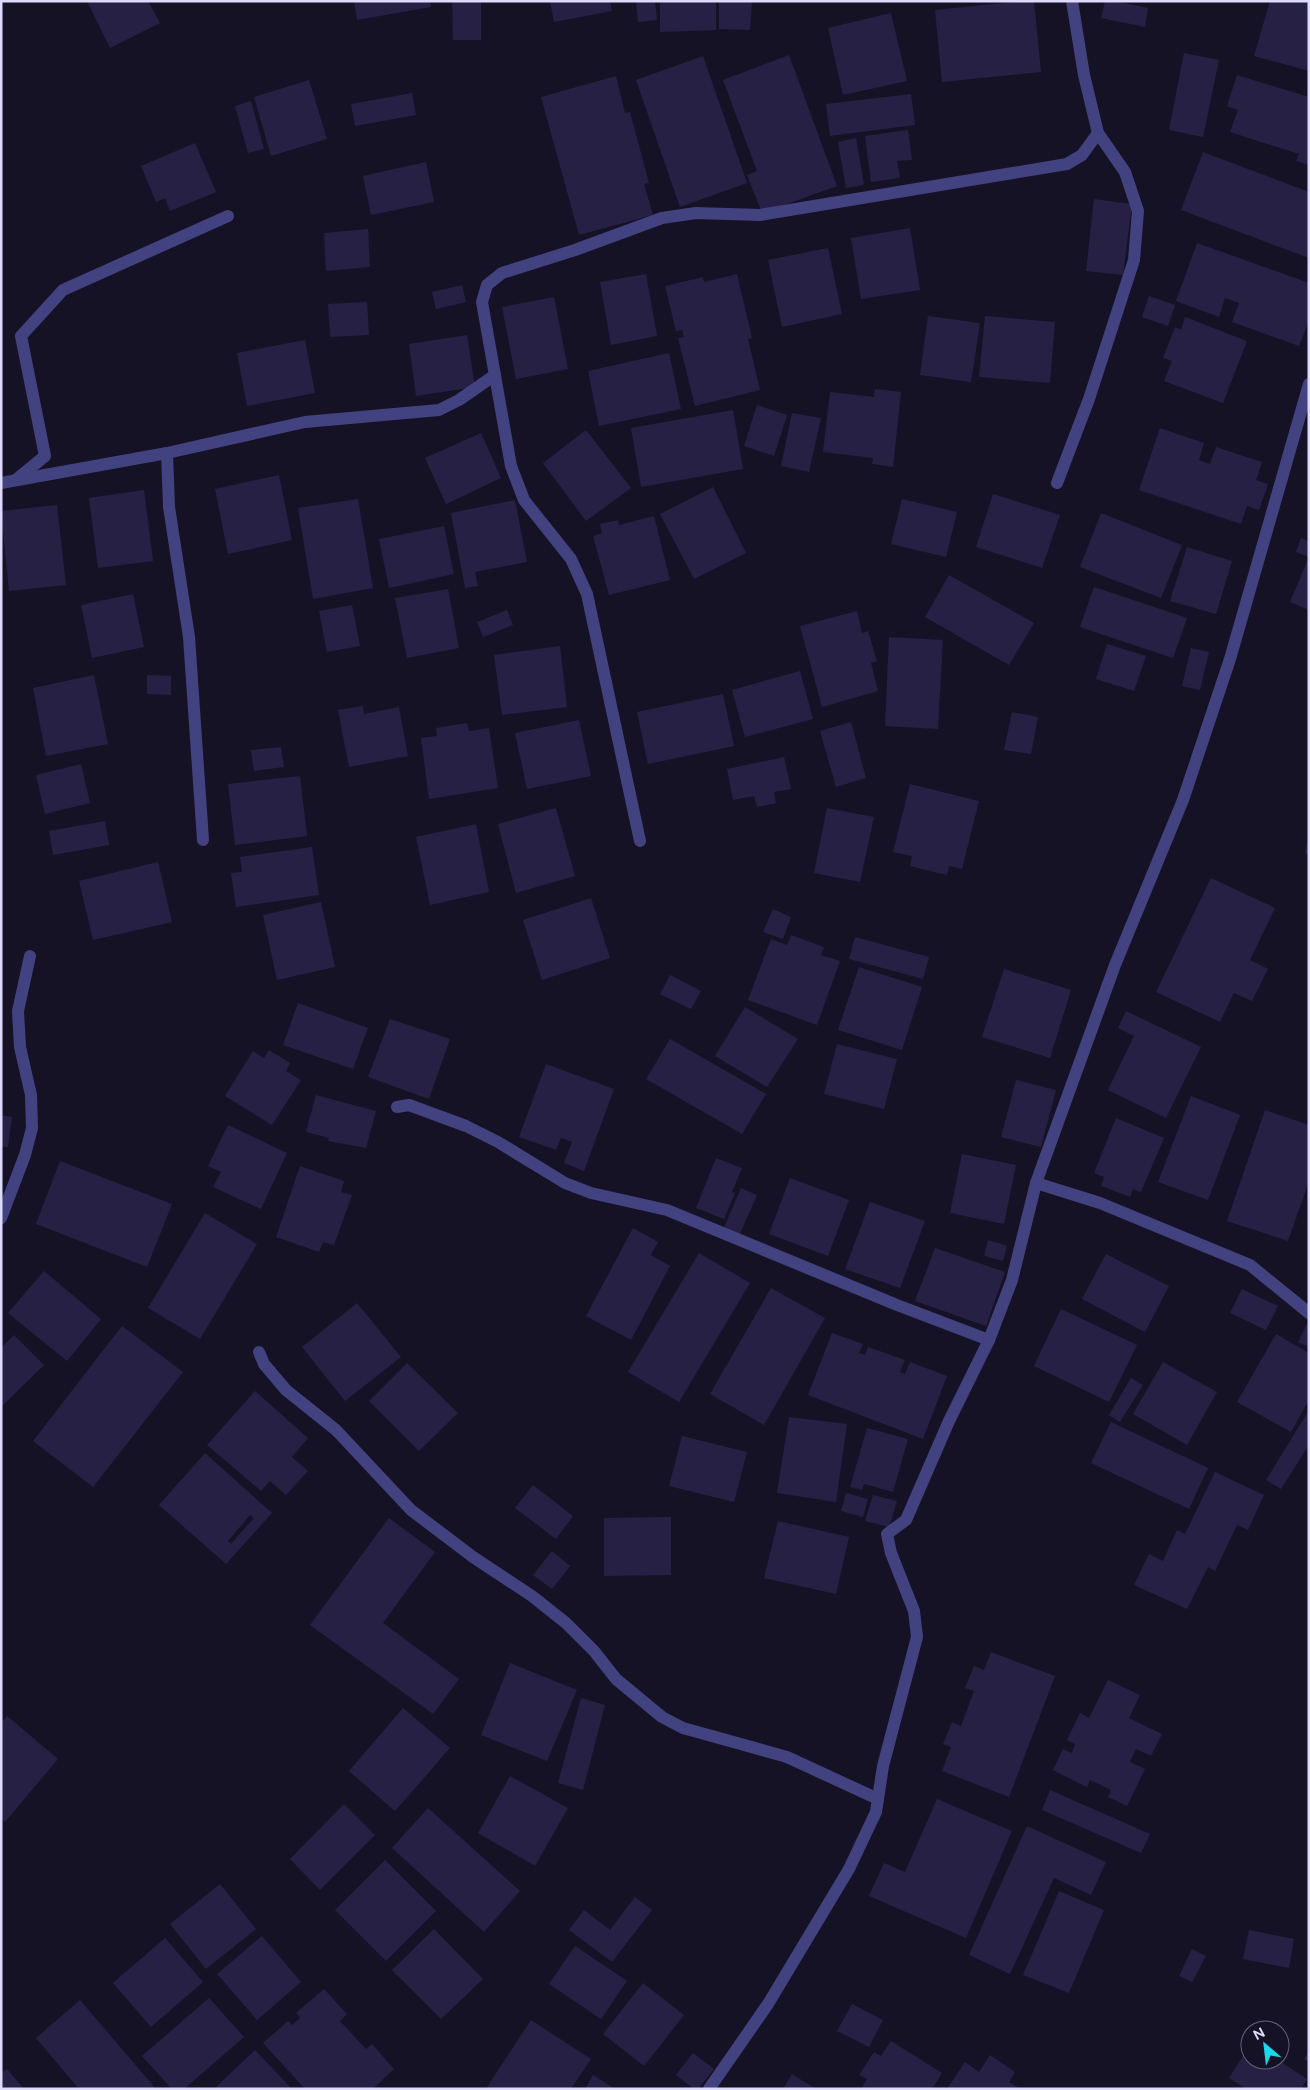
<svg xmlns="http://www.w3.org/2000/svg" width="1310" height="2090" viewBox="0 0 1310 2090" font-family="Figtree,sans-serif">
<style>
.building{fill:#262045;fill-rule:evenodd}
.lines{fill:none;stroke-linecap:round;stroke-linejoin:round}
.minor{stroke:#434280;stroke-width:12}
</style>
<rect width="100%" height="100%" fill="#151226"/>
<g class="building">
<polygon points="87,1 148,1 160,23 110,48"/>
<polygon points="354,1 430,1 431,7 357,20"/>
<polygon points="452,1 481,1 481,40 453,40"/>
<polygon points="550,1 610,1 612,11 554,22"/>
<polygon points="636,1 655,1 657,20 638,22"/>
<polygon points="660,1 716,1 716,30 660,32"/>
<polygon points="719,1 752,1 750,30 719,29"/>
<polygon points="1024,1 1034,1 1041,72 942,82 935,10"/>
<polygon points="1105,1 1114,1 1148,8 1145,27 1101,18"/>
<polygon points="1270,1 1301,1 1309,3 1309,71 1254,56"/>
<polygon points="891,13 907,81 843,95 828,28"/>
<polygon points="1184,53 1219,60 1203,137 1169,130"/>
<polygon points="789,55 837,186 762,213 747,175 757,171 723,80"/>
<polygon points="703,56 747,183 680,207 636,80"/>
<polygon points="1237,75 1309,97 1309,165 1296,161 1299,154 1230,132 1238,110 1227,106"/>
<polygon points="616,76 625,113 630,112 649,183 644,184 653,215 579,235 541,97"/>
<polygon points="309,80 327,139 271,156 254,97"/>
<polygon points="412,93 416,115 355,126 351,104"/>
<polygon points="911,94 915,125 830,136 826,104"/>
<polygon points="251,101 264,149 248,153 235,106"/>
<polygon points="908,130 912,160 897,161 900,178 871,182 865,136"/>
<polygon points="856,138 864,185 846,188 838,142"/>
<polygon points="195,143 216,192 170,211 165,198 156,202 141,166"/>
<polygon points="1203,152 1309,192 1309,258 1181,210"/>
<polygon points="426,162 434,202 371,215 363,176"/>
<polygon points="1094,199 1132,204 1123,275 1086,271"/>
<polygon points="910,228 920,290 861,299 851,238"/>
<polygon points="368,229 370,267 326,271 324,233"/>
<polygon points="1197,243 1309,283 1309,321 1299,346 1232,322 1239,303 1225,298 1219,317 1176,301"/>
<polygon points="828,248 842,314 782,327 768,260"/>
<polygon points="646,274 657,336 611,345 600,282"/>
<polygon points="737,274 752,338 748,339 760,390 695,406 678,338 684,337 682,330 676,331 665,286 703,277 704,282"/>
<polygon points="462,285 466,302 436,309 432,292"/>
<polygon points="1149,296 1175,305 1168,326 1142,317"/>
<polygon points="554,297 568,369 516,379 502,307"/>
<polygon points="367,302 369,335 330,337 328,304"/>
<polygon points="928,316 980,323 971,382 920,375"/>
<polygon points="985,316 1055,322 1050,383 979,377"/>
<polygon points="1185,317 1247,341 1223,403 1164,381 1172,361 1163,358 1175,327 1181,330"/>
<polygon points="467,335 475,387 416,396 409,344"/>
<polygon points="305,340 315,393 247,406 237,353"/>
<polygon points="669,353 681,409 599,426 588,371"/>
<polygon points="875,389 901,392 893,467 872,464 873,458 823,452 830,392 874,397"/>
<polygon points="757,405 787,415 774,456 744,446"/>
<polygon points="733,410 743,469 641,487 631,428"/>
<polygon points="792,413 821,418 809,472 781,466"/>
<polygon points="1160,428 1204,443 1199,460 1210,464 1216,447 1262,462 1256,480 1268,484 1259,510 1247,506 1241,524 1139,490"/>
<polygon points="586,430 631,488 586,521 543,463"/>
<polygon points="481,433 501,478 446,504 425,458"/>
<polygon points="279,475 292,540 228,554 215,489"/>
<polygon points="713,487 746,553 694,579 660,514"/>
<polygon points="144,490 153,561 98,568 89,498"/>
<polygon points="993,494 1060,515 1042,568 976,547"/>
<polygon points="358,499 373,588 313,599 298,508"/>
<polygon points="902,499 957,512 946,557 891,544"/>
<polygon points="515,500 527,562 475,572 478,586 465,588 451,513"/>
<polygon points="57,505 66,585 9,591 1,511"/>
<polygon points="1101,513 1182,545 1161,598 1080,567"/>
<polygon points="654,516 670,580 609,595 593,536 602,533 600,524 618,520 619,525"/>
<polygon points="444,526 454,574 389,588 379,539"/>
<polygon points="1301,538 1309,541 1309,610 1290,602 1309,557 1296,552"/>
<polygon points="1187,547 1232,561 1216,614 1170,601"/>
<polygon points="949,575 1034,623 1009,665 925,617"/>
<polygon points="1094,587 1187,618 1173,658 1080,627"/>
<polygon points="448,589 459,648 407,658 395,598"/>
<polygon points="133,594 144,647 92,658 81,605"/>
<polygon points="352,605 360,646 327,652 319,611"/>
<polygon points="507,610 513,625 483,637 477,622"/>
<polygon points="857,611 862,633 868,631 877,661 871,663 878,691 822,707 800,626"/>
<polygon points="889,637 943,640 938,729 885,726"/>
<polygon points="1107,644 1146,656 1134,691 1096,679"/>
<polygon points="560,646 567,707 502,715 494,655"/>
<polygon points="1191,648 1209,652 1200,690 1182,686"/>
<polygon points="800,671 813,719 745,737 732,690"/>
<polygon points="94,675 108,744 46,756 33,688"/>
<polygon points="147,675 171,676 171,695 147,694"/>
<polygon points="723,694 734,746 648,764 637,712"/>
<polygon points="363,706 364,714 399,707 408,756 349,767 338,710"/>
<polygon points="1012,712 1038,717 1031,754 1004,750"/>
<polygon points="579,720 591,776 527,789 515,733"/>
<polygon points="851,722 866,778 836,787 820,731"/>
<polygon points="467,723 469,731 489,728 498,788 429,799 421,738 437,736 436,728"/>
<polygon points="281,747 284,767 254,771 251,750"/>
<polygon points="784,757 791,789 774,792 776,803 757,807 754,796 733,800 727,769"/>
<polygon points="81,764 90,803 45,814 36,775"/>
<polygon points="300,776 307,836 235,845 228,784"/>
<polygon points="910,784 979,801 962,869 949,866 947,875 910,866 912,856 893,852"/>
<polygon points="556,808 575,876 516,893 498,824"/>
<polygon points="827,808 874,817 860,882 814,873"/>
<polygon points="105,821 109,845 53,855 49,831"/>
<polygon points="476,824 489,892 430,905 416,837"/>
<polygon points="1308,840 1309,841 1309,854 1305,853"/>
<polygon points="312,847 319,895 236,907 231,873 242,872 240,857"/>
<polygon points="158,862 172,922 93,940 79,881"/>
<polygon points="1211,878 1275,908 1250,960 1268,969 1252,1001 1234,993 1220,1022 1156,992"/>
<polygon points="591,898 610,958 542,980 523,920"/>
<polygon points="321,902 335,967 277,980 263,915"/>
<polygon points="773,909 791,917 783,939 763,932"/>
<polygon points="791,935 824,947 821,955 840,961 817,1025 748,1000 771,939 787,945"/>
<polygon points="855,937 929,957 923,979 849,959"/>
<polygon points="859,967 922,987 902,1050 838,1030"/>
<polygon points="1004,969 1071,990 1050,1058 982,1037"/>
<polygon points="670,975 701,991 691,1009 660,994"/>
<polygon points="298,1003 368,1028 353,1069 283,1045"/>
<polygon points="745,1007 798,1039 767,1087 715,1056"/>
<polygon points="1126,1011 1201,1047 1166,1118 1108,1090 1134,1036 1118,1028"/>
<polygon points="390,1019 450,1039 429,1099 368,1077"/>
<polygon points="670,1039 766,1094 742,1134 646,1079"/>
<polygon points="837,1044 897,1059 884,1109 824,1094"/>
<polygon points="269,1050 290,1063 286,1071 301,1080 272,1125 225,1096 253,1051 264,1058"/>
<polygon points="546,1064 614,1089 584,1171 564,1163 572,1142 561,1138 556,1150 519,1137"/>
<polygon points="1016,1080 1056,1090 1041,1147 1001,1137"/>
<polygon points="316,1095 376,1111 366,1148 328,1141 329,1138 306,1132"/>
<polygon points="1191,1096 1240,1115 1208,1200 1158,1182"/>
<polygon points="1265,1110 1309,1125 1309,1181 1288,1241 1227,1221"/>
<polygon points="1,1115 12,1117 8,1147 1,1147"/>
<polygon points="1116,1118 1164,1138 1141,1192 1133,1189 1130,1197 1101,1186 1104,1177 1094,1173"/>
<polygon points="228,1125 287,1153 261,1209 213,1187 221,1172 208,1166"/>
<polygon points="962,1154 1016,1165 1004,1224 950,1213"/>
<polygon points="716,1158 742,1168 732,1192 735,1193 724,1219 696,1208"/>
<polygon points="60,1161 172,1204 147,1267 36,1224"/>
<polygon points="300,1166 344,1181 341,1192 352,1195 334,1245 323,1242 319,1252 276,1237"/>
<polygon points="790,1178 849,1200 828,1256 769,1234"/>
<polygon points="741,1188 757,1195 739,1236 723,1230"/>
<polygon points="870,1202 925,1221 900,1288 845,1269"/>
<polygon points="205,1213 257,1244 200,1339 148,1308"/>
<polygon points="633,1228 658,1242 651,1255 670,1266 631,1340 586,1316"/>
<polygon points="988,1240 1007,1246 1003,1261 984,1256"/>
<polygon points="935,1248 1005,1272 986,1326 915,1301"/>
<polygon points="699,1253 750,1283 679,1402 628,1372"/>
<polygon points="1106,1254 1169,1286 1145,1332 1082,1299"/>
<polygon points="44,1271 101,1319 67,1361 8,1313"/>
<polygon points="771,1288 825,1318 764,1425 710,1394"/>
<polygon points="1242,1289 1278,1306 1266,1330 1230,1313"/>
<polygon points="357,1303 401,1357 345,1401 302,1347"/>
<polygon points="1061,1309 1137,1345 1109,1402 1034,1366"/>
<polygon points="1307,1324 1309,1324 1309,1347 1298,1342"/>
<polygon points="122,1326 183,1372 93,1487 33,1441"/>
<polygon points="832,1333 863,1344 859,1353 865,1355 868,1347 905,1360 900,1372 905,1374 910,1362 947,1376 923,1439 808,1395"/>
<polygon points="1276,1334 1309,1353 1309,1400 1291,1432 1237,1402"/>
<polygon points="14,1335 44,1365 1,1407 1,1348"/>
<polygon points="1163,1362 1217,1392 1187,1445 1133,1414"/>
<polygon points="407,1363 458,1413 419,1451 369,1401"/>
<polygon points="1131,1378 1143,1385 1120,1422 1109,1415"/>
<polygon points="255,1391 308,1438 292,1457 308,1471 286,1495 270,1481 261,1491 207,1445"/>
<polygon points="1309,1410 1309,1445 1281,1489 1266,1480"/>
<polygon points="789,1417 847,1424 836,1502 777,1493"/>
<polygon points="1111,1422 1208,1468 1189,1509 1091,1463"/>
<polygon points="867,1428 908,1439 893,1492 864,1484 862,1490 850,1487"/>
<polygon points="682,1436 747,1452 734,1502 669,1486"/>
<path d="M 205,1453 L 272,1513 L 226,1564 L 159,1505 ZM 250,1515 L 254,1518 L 231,1544 L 228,1541 Z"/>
<polygon points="1215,1472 1264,1495 1248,1530 1237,1525 1215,1571 1208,1567 1187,1609 1134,1585 1149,1554 1163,1561 1177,1530 1185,1534"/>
<polygon points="533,1485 573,1516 556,1539 515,1508"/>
<polygon points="846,1493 868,1499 863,1517 841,1511"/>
<polygon points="873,1495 897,1501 889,1527 865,1521"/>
<polygon points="671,1517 671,1575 604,1576 604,1518"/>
<polygon points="389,1518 435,1552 383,1623 459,1679 433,1714 310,1625"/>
<polygon points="778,1521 849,1537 836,1594 764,1578"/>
<polygon points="552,1551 570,1566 552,1589 533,1575"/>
<polygon points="991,1652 1055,1676 1009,1797 942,1771 951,1747 943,1744 952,1722 961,1726 974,1691 965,1688 974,1666 984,1670"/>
<polygon points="510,1663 577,1690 547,1761 481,1735"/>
<polygon points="1108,1680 1140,1695 1129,1718 1162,1734 1151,1756 1136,1749 1130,1762 1145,1769 1127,1806 1108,1797 1111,1790 1090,1780 1087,1787 1053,1770 1063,1749 1072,1753 1075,1744 1067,1740 1080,1713 1089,1718"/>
<polygon points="581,1698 605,1705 583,1790 558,1783"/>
<polygon points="403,1708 450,1748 395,1811 349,1771"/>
<polygon points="7,1716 58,1759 5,1822 1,1818 1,1723"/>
<polygon points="510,1776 568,1808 535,1866 478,1833"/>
<polygon points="1050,1790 1150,1834 1141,1853 1042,1810"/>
<polygon points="937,1799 1012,1831 966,1938 869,1896 884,1863 905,1872"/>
<polygon points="344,1804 375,1835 320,1890 290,1859"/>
<polygon points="428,1808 520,1891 484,1932 392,1848"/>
<polygon points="1027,1826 1106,1862 1091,1895 1054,1878 1010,1974 969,1955"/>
<polygon points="385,1860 436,1911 386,1961 335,1910"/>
<polygon points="220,1884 256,1929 206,1969 170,1924"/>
<polygon points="1059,1891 1104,1910 1069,1993 1023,1975"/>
<polygon points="635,1897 652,1910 612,1962 569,1930 584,1910 610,1930"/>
<polygon points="434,1929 483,1979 441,2019 392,1970"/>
<polygon points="1249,1930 1294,1939 1289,1968 1243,1959"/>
<polygon points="262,1936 301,1982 257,2020 217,1974"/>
<polygon points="165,1938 203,1982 151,2027 113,1983"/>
<polygon points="575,1946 627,1981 601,2019 549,1984"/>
<polygon points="1192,1949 1206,1956 1192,1982 1179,1976"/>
<polygon points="643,1983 684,2015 644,2066 603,2034"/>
<polygon points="324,1989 347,2014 340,2021 366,2049 372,2044 394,2069 373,2089 305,2089 263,2043 288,2021 292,2025 300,2018 296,2013"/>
<polygon points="209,1998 244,2037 184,2089 172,2089 142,2056"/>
<polygon points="80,2000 156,2089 79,2089 36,2038"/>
<polygon points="852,2004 883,2020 869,2047 837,2031"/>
<polygon points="531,2020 591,2059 571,2089 490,2089 487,2087"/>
<polygon points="891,2041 942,2073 932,2089 861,2089 867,2079 859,2075 874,2052 881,2056"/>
<polygon points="1250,2045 1250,2060 1278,2060 1307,2079 1301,2089 1246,2089 1229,2078"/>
<polygon points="255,2050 292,2089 214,2089"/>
<polygon points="1309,2052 1309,2062 1304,2059"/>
<polygon points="693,2053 714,2069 698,2089 694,2089 676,2075"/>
<polygon points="990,2055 1015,2072 1009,2082 1020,2089 947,2089 965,2062 979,2072"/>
<polygon points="7,2069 24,2089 1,2089 1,2073"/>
<polygon points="792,2074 816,2089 783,2089"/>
<polygon points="593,2075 615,2089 585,2089"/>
</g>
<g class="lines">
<g class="minor">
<polyline points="167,453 169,507 189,637 203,840"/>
<polyline points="17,479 45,456 21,336 63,290 228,216"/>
<polyline points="1,483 167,453 305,422 439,410 459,400 495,375"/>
<polyline points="1057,483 1089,399 1134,260 1138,211 1125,172 1098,133 1084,75 1072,1"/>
<polyline points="640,841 587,594 571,559 524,500 511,466 482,302 487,285 502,273 575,250 662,218 696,213 760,215 1067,164 1082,155 1098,133"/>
<polyline points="397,1107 409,1105 466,1126 498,1142 565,1183 591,1193 667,1210 897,1305 989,1340"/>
<polyline points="1036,1183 1100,1203 1250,1265 1309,1313"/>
<polyline points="1,1218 25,1155 32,1128 31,1095 20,1047 18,1011 30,956"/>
<polyline points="259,1352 264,1364 286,1390 336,1430 411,1510 473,1557 532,1596 566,1623 594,1651 616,1679 662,1717 683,1728 787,1757 878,1799"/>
<polyline points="709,2089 768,2004 849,1869 876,1812 883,1766 917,1637 914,1611 891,1553 887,1534 906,1520 949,1421 989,1340 1012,1280 1036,1183 1115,965 1183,800 1230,659 1309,384"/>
</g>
</g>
<rect width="1310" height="2090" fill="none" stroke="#dddafb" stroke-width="5"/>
<g transform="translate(1265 2045) rotate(332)"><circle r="24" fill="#151226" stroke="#65627b"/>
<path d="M0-4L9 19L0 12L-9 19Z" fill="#1ad8e7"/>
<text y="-8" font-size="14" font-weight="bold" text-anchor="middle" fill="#dddafb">N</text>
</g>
</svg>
